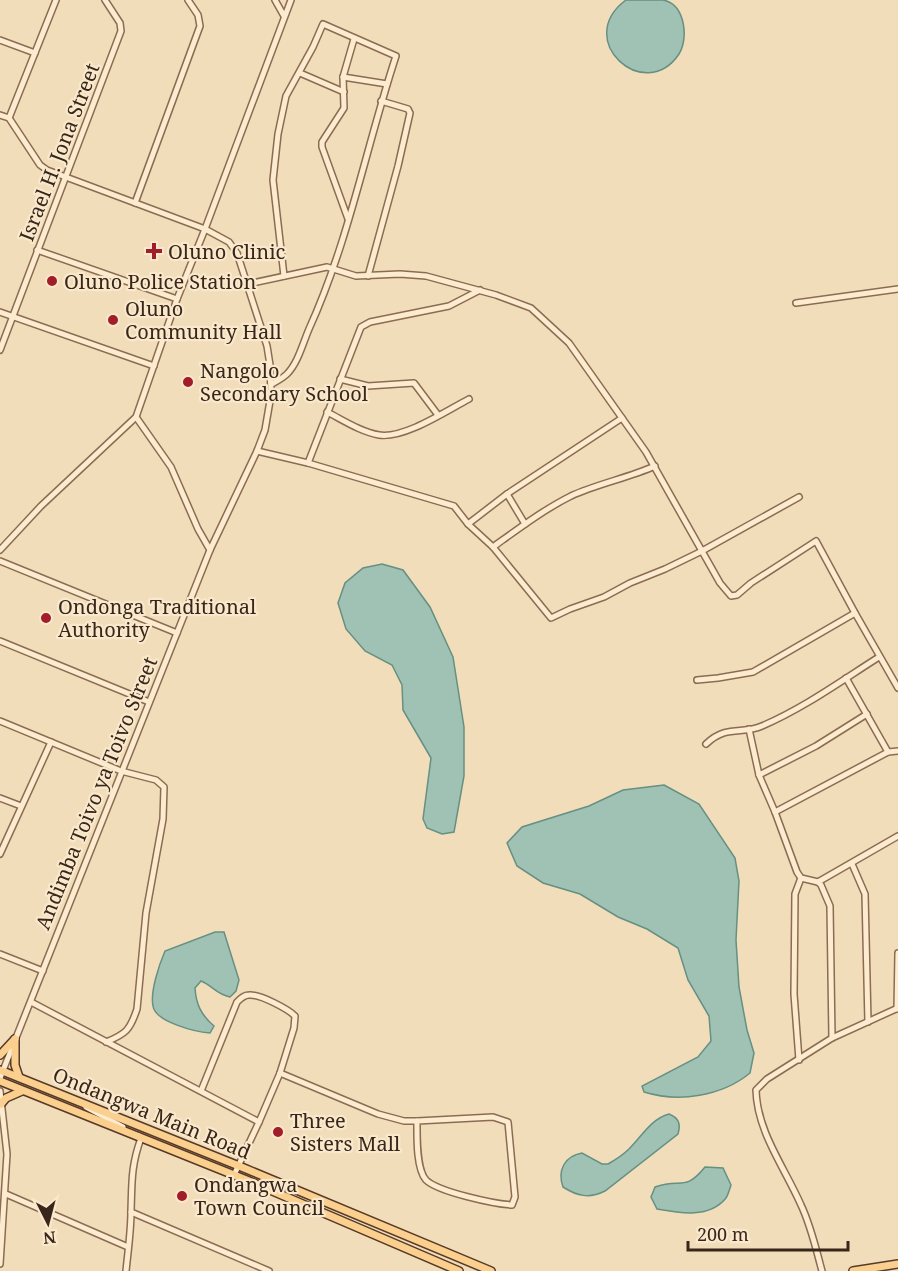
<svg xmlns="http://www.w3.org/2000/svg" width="898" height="1271" viewBox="0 0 898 1271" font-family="'Noto Serif',serif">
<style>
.water{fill:#9fc2b5;stroke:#669082;stroke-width:1.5}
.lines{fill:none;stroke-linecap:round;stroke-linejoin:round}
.minor-casing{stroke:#8b6c53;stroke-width:8}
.major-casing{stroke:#573a28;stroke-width:10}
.minor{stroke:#fcebce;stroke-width:5}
.major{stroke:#fbcf8d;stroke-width:7}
.poi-dot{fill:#a01d29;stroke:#f9e8cb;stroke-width:2}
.labels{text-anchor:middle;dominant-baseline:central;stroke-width:4.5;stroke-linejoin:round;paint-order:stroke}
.street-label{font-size:20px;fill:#38261a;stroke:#f9e8cb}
.poi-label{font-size:20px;fill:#38261a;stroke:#f9e8cb;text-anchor:start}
</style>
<rect width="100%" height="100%" fill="#f2ddbb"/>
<g class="water">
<path d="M 626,0 C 638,0 652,0 663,0 C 685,4 689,38 679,54 C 645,105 572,40 626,0 Z"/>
<polygon points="382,564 403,570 430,607 453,657 464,727 464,776 454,832 442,834 427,828 423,819 431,758 403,710 402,685 392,665 365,651 346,629 338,603 345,583 363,568"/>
<path d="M 664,785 L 699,804 L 735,858 L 739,881 L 736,940 L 739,987 L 747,1030 L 754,1053 L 750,1073 C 722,1096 679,1103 644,1092 L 642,1086 L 698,1057 L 711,1041 L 709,1016 L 688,980 L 678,948 L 647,929 L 618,917 L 580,894 L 543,883 L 517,866 L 507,843 L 522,827 L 589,806 L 623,790 Z"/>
<path d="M 215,932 L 224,932 L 239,980 L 236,991 L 230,997 C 216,994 213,986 201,981 L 195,988 C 196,1004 201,1015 214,1026 L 210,1033 C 196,1032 155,1022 153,1006 C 150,992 159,965 165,951 Z"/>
<path d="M 669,1114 C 679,1118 681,1124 678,1134 L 605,1191 C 589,1199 577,1196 563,1187 C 557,1170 565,1156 582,1153 L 602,1164 L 608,1164 C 615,1160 623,1155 629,1149 C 642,1136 651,1119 669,1114 Z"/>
<path d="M 705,1167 L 723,1168 L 731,1185 C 730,1188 728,1195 726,1198 C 709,1219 679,1213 657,1209 L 651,1197 L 655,1187 C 681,1177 684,1193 705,1167 Z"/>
</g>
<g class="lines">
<defs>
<g id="minor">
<polyline points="275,0 284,16"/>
<polyline points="0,40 35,53"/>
<polyline points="300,73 344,92"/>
<polyline points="343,77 387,84"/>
<polyline points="0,115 9,118 40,165 47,170 205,229 229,242 237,253 267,346 270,365 271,395 265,430 257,451 210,550 0,1078"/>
<polyline points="9,118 56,0"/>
<polyline points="135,203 200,26 198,15 188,0"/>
<polyline points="348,219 322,147 322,142 344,108 343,77 354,39"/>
<polyline points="37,250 177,299"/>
<polyline points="368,276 398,166 410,113 408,109 381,101"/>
<polyline points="248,284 327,267 356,276 400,274 426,276 496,295 531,308 569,343 646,452 720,583 731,596 737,595 751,583 816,541 855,613 898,688"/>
<polyline points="796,303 898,289"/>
<polyline points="0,312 154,366"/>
<polyline points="0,350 121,31 120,23 105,0"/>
<polyline points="340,379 368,386 414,383 438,415"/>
<path d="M 272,384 C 277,381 283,378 287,374 C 298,363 303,343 309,329 C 349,241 366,147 396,56 L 323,24 L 313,47 L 286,96 L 278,134 L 273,180 L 284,276"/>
<path d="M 327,412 C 343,420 361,432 379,435 C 404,439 446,411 469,399"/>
<polyline points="136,417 171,467 198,529 210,550"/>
<polyline points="257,451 308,463 454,506 468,524 493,547 551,618 570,609 604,597 630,583 665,569 702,551 799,497"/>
<polyline points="308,463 361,327 370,322 449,306 480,290"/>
<polyline points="507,494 525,524"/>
<polyline points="468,524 507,494 622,418"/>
<path d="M 493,547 C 518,529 543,510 571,496 C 597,484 628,478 655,466"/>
<polyline points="0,550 41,506 136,417 177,299 205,229 291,0"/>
<polyline points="0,561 177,633"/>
<polyline points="0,641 149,702"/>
<polyline points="846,678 888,752"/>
<polyline points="697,680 718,678 753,672 855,613"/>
<path d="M 0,721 L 121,771 L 156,780 L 164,787 L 163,819 L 146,913 L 137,1009 C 130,1030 126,1034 106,1042"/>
<polyline points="749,729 759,775 775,812 797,872 801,878 818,882 821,885 830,906 832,1038"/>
<path d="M 706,744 C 727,724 742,735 762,726 C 804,708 841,681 879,657"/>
<polyline points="759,775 816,746 867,714"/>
<polyline points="0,798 21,806"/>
<polyline points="775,812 888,752 898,751"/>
<polyline points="0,854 51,742"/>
<polyline points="852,864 865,894 868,1022"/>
<polyline points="818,882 898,836"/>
<polyline points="0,954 43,971"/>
<polyline points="31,1002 259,1122 234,1175"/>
<polyline points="897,1009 898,953"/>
<polyline points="799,1060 794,994 795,894 801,878"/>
<polyline points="0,1091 7,1154 0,1264"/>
<path d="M 201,1091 L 237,1002 C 241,998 244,995 249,995 C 260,994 288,1009 295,1016 L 294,1028 L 280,1073 L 378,1114 L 404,1121 L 417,1121"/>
<polyline points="86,1107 123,1127"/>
<path d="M 493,1117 L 508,1122 L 515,1197 L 512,1205 C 495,1204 438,1192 426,1180 C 416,1169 417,1136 417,1121 Z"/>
<polyline points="259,1122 280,1073"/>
<polyline points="6,1194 128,1247"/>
<polyline points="131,1212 269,1271"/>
<path d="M 126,1271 C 128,1251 131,1231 131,1211 C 132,1181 131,1166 141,1138 L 139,1136"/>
<path d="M 822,1271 C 816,1249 811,1226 801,1205 C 785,1168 757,1132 756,1090 L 767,1079 L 832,1038 L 898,1008"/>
</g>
<g id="major">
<polyline points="15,1039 15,1065 19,1077"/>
<polyline points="0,1055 15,1039"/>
<polyline points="0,1070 239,1166 491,1271"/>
<polyline points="0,1081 249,1181 459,1271"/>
<polyline points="0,1102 1,1104 6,1098 22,1091"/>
<polyline points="853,1271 898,1264"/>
</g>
</defs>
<use href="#minor" class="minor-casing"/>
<use href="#major" class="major-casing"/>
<use href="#minor" class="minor"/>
<use href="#major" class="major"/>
</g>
<g class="poi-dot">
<path d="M151 242h6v6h6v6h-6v6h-6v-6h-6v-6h6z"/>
<circle cx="52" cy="281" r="6"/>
<circle cx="113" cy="320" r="6"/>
<circle cx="188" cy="382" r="6"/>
<circle cx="46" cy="618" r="6"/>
<circle cx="278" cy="1132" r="6"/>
<circle cx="182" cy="1196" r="6"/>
</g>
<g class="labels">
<g class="street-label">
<text transform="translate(59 152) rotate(-69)">Israel H. Jona Street</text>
<text transform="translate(96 793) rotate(-68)">Andimba Toivo ya Toivo Street</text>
<text transform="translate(152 1113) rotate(22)">Ondangwa Main Road</text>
</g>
<g class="poi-label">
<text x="168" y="251">Oluno Clinic</text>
<text x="64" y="281">Oluno Police Station</text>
<text x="125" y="308">Oluno<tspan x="125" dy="23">Community Hall</tspan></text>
<text x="200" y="370">Nangolo<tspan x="200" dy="23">Secondary School</tspan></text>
<text x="58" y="606">Ondonga Traditional<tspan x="58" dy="23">Authority</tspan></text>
<text x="290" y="1120">Three<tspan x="290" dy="23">Sisters Mall</tspan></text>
<text x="194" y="1184">Ondangwa<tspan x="194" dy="23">Town Council</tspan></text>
</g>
</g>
<g transform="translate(48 1223) rotate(174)" stroke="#f9e8cb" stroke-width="4.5" paint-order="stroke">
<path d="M0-4.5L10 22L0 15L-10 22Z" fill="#38261a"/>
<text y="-9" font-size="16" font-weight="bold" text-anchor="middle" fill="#38261a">N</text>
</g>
<path d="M688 1241v9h160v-9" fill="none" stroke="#38261a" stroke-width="3"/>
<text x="697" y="1241" font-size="18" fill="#38261a" stroke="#f9e8cb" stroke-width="4.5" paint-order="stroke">200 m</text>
</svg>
